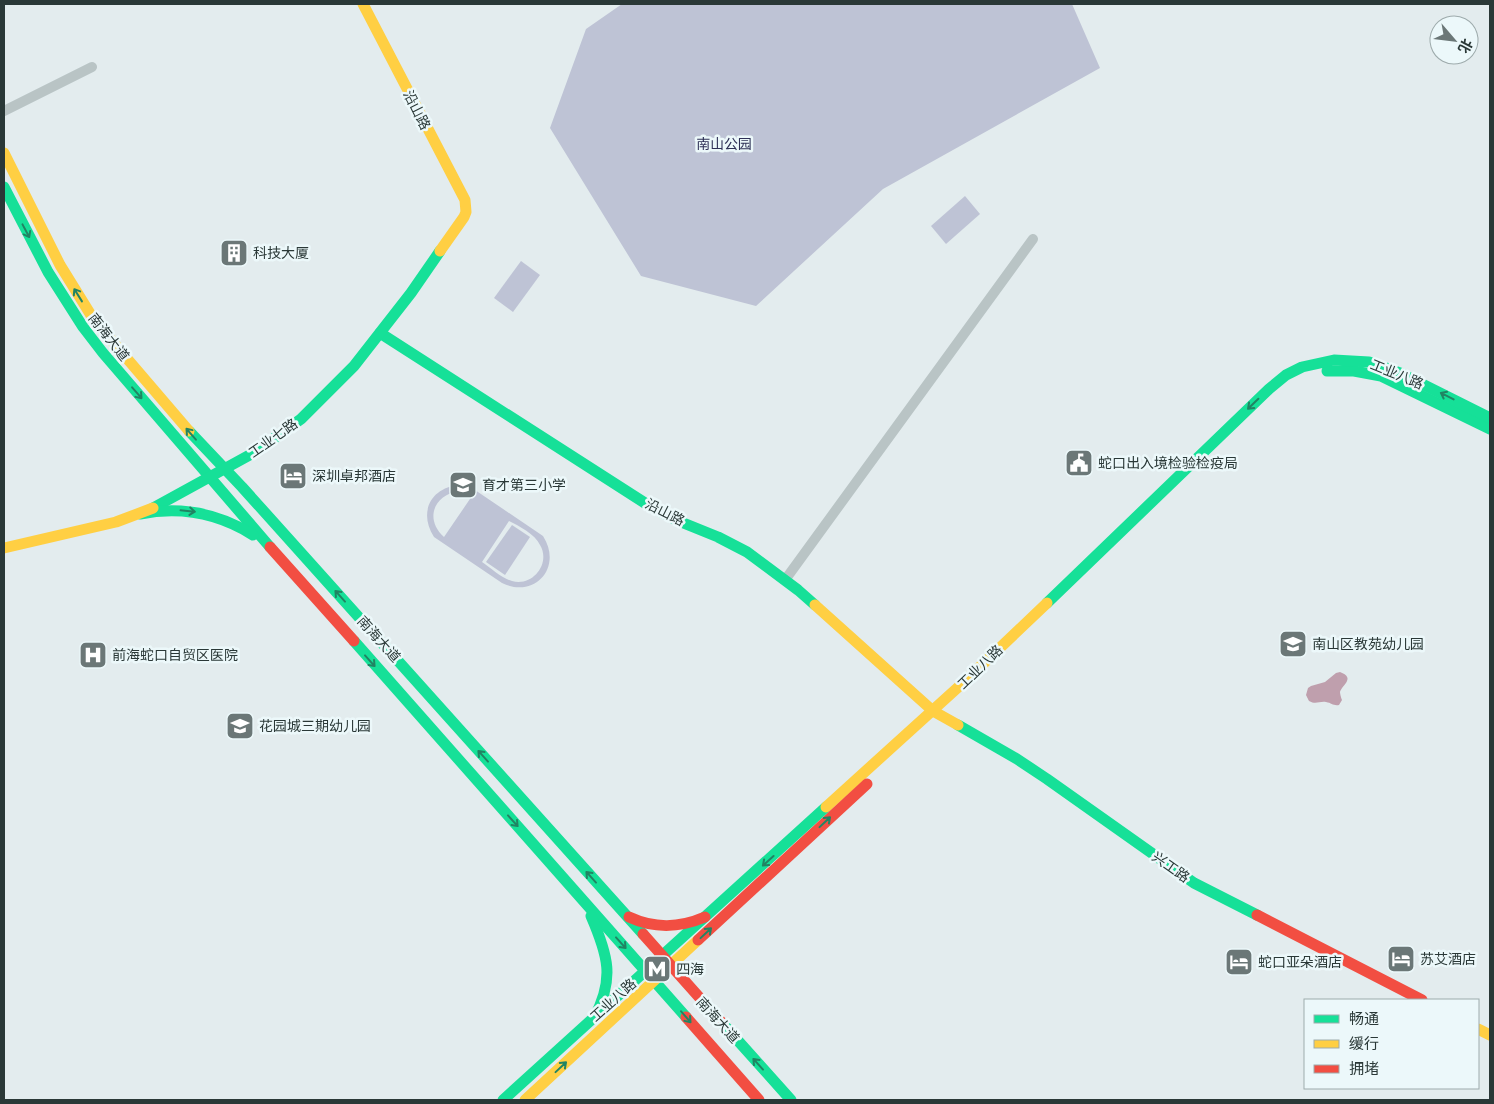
<svg xmlns="http://www.w3.org/2000/svg" width="1494" height="1104" viewBox="0 0 1494 1104" font-family="Ubuntu,'Noto Sans SC',sans-serif">
<style>
.green{fill:#bec3d5;fill-rule:evenodd}
.water{fill:#bf9fad}
.lines{fill:none;stroke-linecap:round;stroke-linejoin:round}
.street{stroke:#b9c4c5;stroke-width:10}
.fast{stroke:#16e098;stroke-width:11}
.slow{stroke:#ffcf43;stroke-width:11}
.jam{stroke:#f24e42;stroke-width:11}
.oneway{stroke:#218463}
.labels{text-anchor:middle;dominant-baseline:central;stroke-width:5;stroke-linejoin:round;paint-order:stroke}
.street-label{font-size:14px;fill:#2a3837;stroke:#ecf8fa}
.park-label{font-size:14px;fill:#2e3056;stroke:#ecf8fa}
.poi-label{font-size:14px;fill:#2a3837;stroke:#ecf8fa;text-anchor:start}
</style>
<rect width="100%" height="100%" fill="#e3ecee"/>
<g class="green">
<polygon points="622,4 1072,4 1100,68 883,189 756,306 641,276 550,128 586,29"/>
<polygon points="965,196 980,214 946,244 931,226"/>
<polygon points="521,261 540,275 513,312 494,298"/>
<path d="M 460,485 L 468,487 L 475,490 L 543,536 C 563,567 535,599 502,583 L 434,537 C 418,512 431,487 460,485 ZM 460,491 L 472,496 L 444,537 C 424,519 434,494 460,491 ZM 509,521 C 519,526 535,534 540,545 C 551,563 533,587 512,581 C 501,578 491,568 482,562 Z"/>
<polygon points="512,525 530,537 505,575 486,562"/>
</g>
<path class="water" d="M 1340,672 C 1356,678 1342,685 1340,692 C 1340,693 1341,698 1342,700 L 1339,705 C 1333,706 1332,703 1326,702 C 1319,701 1316,705 1309,701 L 1306,695 L 1308,688 L 1311,686 L 1325,682 L 1336,673 Z"/>
<g class="lines">
<g class="street">
<polyline points="4,111 92,67"/>
<polyline points="785,580 1033,239"/>
</g>
<g class="fast">
<polyline points="4,187 48,272 83,327 103,353 270,547"/>
<polyline points="380,333 648,505 676,520 718,537 747,552 798,590 815,605"/>
<polyline points="1327,371 1354,371 1381,376 1490,429"/>
<polyline points="189,431 242,487 643,934"/>
<polyline points="153,508 255,452 301,419 354,366 411,293 440,251"/>
<path d="M 140,514 C 181,506 218,513 253,535"/>
<polyline points="1047,603 1269,389 1286,375 1302,367 1334,360 1369,362 1400,373 1490,418"/>
<polyline points="354,641 686,1017"/>
<polyline points="958,725 1017,759 1047,779 1194,883 1257,915"/>
<path d="M 591,916 C 608,955 615,979 594,1018"/>
<polyline points="723,1024 791,1100"/>
<polyline points="503,1100 826,807"/>
</g>
<g class="slow">
<polyline points="363,4 465,200 466,212 464,217 440,251"/>
<polyline points="4,153 60,265 94,320 189,431"/>
<polyline points="4,548 116,522 153,508"/>
<polyline points="815,605 933,711 958,725"/>
<polyline points="826,807 965,681 1047,603"/>
<polyline points="1478,1029 1490,1035"/>
<polyline points="525,1100 698,940"/>
</g>
<g class="jam">
<polyline points="270,547 354,641"/>
<polyline points="1257,915 1422,1000"/>
<path d="M 629,917 C 655,929 679,928 705,917"/>
<polyline points="643,934 723,1024"/>
<polyline points="698,940 867,784"/>
<polyline points="686,1017 759,1100"/>
</g>
</g>
<defs><path id="oneway-shaft" d="M-6 0H5M1.5-3L5.5 0L1.5 3" fill="none" stroke-width="1.6" stroke-linecap="round" stroke-linejoin="round" transform="scale(1.25)"/></defs>
<g class="oneway">
<use href="#oneway-shaft" transform="translate(26 231) rotate(62)"/>
<use href="#oneway-shaft" transform="translate(78 295) rotate(-122)"/>
<use href="#oneway-shaft" transform="translate(137 393) rotate(49)"/>
<use href="#oneway-shaft" transform="translate(1447 396) rotate(-153)"/>
<use href="#oneway-shaft" transform="translate(1253 404) rotate(136)"/>
<use href="#oneway-shaft" transform="translate(191 434) rotate(-131)"/>
<use href="#oneway-shaft" transform="translate(188 511) rotate(6)"/>
<use href="#oneway-shaft" transform="translate(340 596) rotate(-132)"/>
<use href="#oneway-shaft" transform="translate(370 661) rotate(48)"/>
<use href="#oneway-shaft" transform="translate(483 756) rotate(-132)"/>
<use href="#oneway-shaft" transform="translate(513 821) rotate(48)"/>
<use href="#oneway-shaft" transform="translate(825 822) rotate(-43)"/>
<use href="#oneway-shaft" transform="translate(768 861) rotate(138)"/>
<use href="#oneway-shaft" transform="translate(591 877) rotate(-132)"/>
<use href="#oneway-shaft" transform="translate(706 933) rotate(-43)"/>
<use href="#oneway-shaft" transform="translate(621 943) rotate(48)"/>
<use href="#oneway-shaft" transform="translate(686 1017) rotate(49)"/>
<use href="#oneway-shaft" transform="translate(758 1064) rotate(-132)"/>
<use href="#oneway-shaft" transform="translate(561 1067) rotate(-43)"/>
</g>
<defs>
<symbol id="building-square" viewBox="-11 -11 22 22"><rect x="-9" y="-9" width="18" height="18" rx="4" fill="#6b7777" stroke="#ecf8fa"/><path d="M-4-6H4V6H1V3H-1V6H-4ZM-2.5-4.3h1.7v1.8h-1.7ZM.8-4.3h1.7v1.8H.8ZM-2.5-1h1.7V.8h-1.7ZM.8-1h1.7V.8H.8Z" fill="#fff"/></symbol>
<symbol id="civic-square" viewBox="-11 -11 22 22"><rect x="-9" y="-9" width="18" height="18" rx="4" fill="#6b7777" stroke="#ecf8fa"/><path d="M-.6-6.5H3V-4.5H.6V-3L4-1V1h2V6H-6V1h2V-1L-.6-3ZM-1.2 2.5V6h2.4V2.5Z" fill="#fff"/></symbol>
<symbol id="hotel-square" viewBox="-11 -11 22 22"><rect x="-9" y="-9" width="18" height="18" rx="4" fill="#6b7777" stroke="#ecf8fa"/><path d="M-6-4.5h1.5V1H6V5H4.5V3h-9V5H-6ZM-4 0a1.8 1.8 0 1 1 3.6 0ZM.5 0V-2.5h3Q6-2.5 6 0Z" fill="#fff"/></symbol>
<symbol id="school-square" viewBox="-11 -11 22 22"><rect x="-9" y="-9" width="18" height="18" rx="4" fill="#6b7777" stroke="#ecf8fa"/><path d="M0-5L7-2L0 1L-7-2ZM-4 1L0 2.5L4 1V4Q0 6-4 4Z" fill="#fff"/></symbol>
<symbol id="hospital-square" viewBox="-11 -11 22 22"><rect x="-9" y="-9" width="18" height="18" rx="4" fill="#6b7777" stroke="#ecf8fa"/><path d="M-5-5h3v3.5h4V-5h3V5h-3V1.5h-4V5h-3Z" fill="#fff"/></symbol>
<symbol id="metro-square" viewBox="-11 -11 22 22"><rect x="-9" y="-9" width="18" height="18" rx="4" fill="#6b7777" stroke="#ecf8fa"/><path d="M-5.5 5V-5H-3L0 0L3-5H5.5V5H3V-.5L0 4L-3-.5V5Z" fill="#fff"/></symbol>
</defs>
<g fill-rule="evenodd">
<use href="#building-square" x="218" y="237" width="32" height="32"/>
<use href="#civic-square" x="1063" y="447" width="32" height="32"/>
<use href="#hotel-square" x="277" y="460" width="32" height="32"/>
<use href="#school-square" x="447" y="469" width="32" height="32"/>
<use href="#school-square" x="1277" y="628" width="32" height="32"/>
<use href="#hospital-square" x="77" y="639" width="32" height="32"/>
<use href="#school-square" x="224" y="710" width="32" height="32"/>
<use href="#hotel-square" x="1385" y="943" width="32" height="32"/>
<use href="#hotel-square" x="1223" y="946" width="32" height="32"/>
<use href="#metro-square" x="641" y="953" width="32" height="32"/>
</g>
<g class="labels">
<g class="street-label">
<text transform="translate(417 110) rotate(63)">沿山路</text>
<text transform="translate(109 337) rotate(52)">南海大道</text>
<text transform="translate(1397 374) rotate(22)">工业八路</text>
<text transform="translate(273 438) rotate(-35)">工业七路</text>
<text transform="translate(665 512) rotate(27)">沿山路</text>
<text transform="translate(379 639) rotate(48)">南海大道</text>
<text transform="translate(980 667) rotate(-44)">工业八路</text>
<text transform="translate(1171 867) rotate(35)">兴工路</text>
<text transform="translate(613 1000) rotate(-42)">工业八路</text>
<text transform="translate(718 1020) rotate(48)">南海大道</text>
</g>
<g class="park-label">
<text x="724" y="144">南山公园</text>
</g>
<g class="poi-label">
<text x="253" y="253">科技大厦</text>
<text x="1098" y="463">蛇口出入境检验检疫局</text>
<text x="312" y="476">深圳卓邦酒店</text>
<text x="482" y="485">育才第三小学</text>
<text x="1312" y="644">南山区教苑幼儿园</text>
<text x="112" y="655">前海蛇口自贸区医院</text>
<text x="259" y="726">花园城三期幼儿园</text>
<text x="1420" y="959">苏艾酒店</text>
<text x="1258" y="962">蛇口亚朵酒店</text>
<text x="676" y="969">四海</text>
</g>
</g>
<rect width="1494" height="1104" fill="none" stroke="#2a3837" stroke-width="10"/>
<rect x="1304" y="999" width="175" height="90" fill="#ecf8fa" stroke="#9eabac"/>
<rect x="1314" y="1015" width="25" height="8" fill="#16e098" stroke="#9eabac"/>
<text x="1349" y="1024" font-size="15" fill="#2a3837">畅通</text>
<rect x="1314" y="1040" width="25" height="8" fill="#ffcf43" stroke="#9eabac"/>
<text x="1349" y="1049" font-size="15" fill="#2a3837">缓行</text>
<rect x="1314" y="1065" width="25" height="8" fill="#f24e42" stroke="#9eabac"/>
<text x="1349" y="1074" font-size="15" fill="#2a3837">拥堵</text>
<g transform="translate(1454 40) rotate(118)"><circle r="24" fill="#ecf8fa" stroke="#9eabac"/>
<path d="M0-4L9 19L0 12L-9 19Z" fill="#6b7777"/>
<text y="-8" font-size="14" font-weight="bold" text-anchor="middle" fill="#2a3837">北</text>
</g>
</svg>
